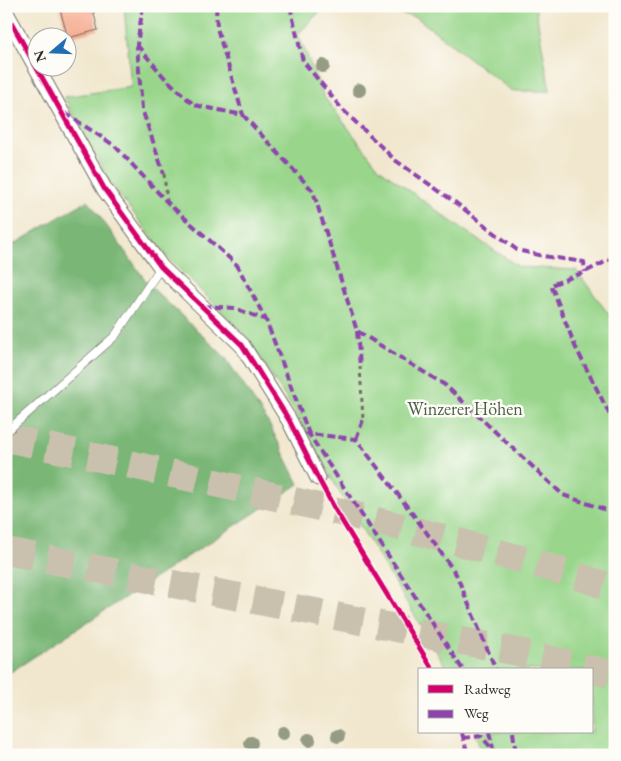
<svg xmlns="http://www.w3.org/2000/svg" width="621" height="761" viewBox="0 0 621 761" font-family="'EB Garamond',serif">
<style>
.green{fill:#99d68b;stroke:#62805b}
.forest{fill:#7ab777;stroke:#527151}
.building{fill:#f6aa8f}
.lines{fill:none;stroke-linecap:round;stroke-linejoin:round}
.motorway-tunnel{stroke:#c9c1ad;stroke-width:28;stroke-dasharray:28 14;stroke-linecap:butt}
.service-casing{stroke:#706d64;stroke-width:9}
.minor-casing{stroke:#706d64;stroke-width:17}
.path{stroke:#706d64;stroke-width:3;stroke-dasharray:4 4;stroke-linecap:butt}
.service{stroke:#fff;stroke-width:8}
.minor{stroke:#fff;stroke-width:15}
.quiet{stroke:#8e44ad;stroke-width:4;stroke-dasharray:8 4;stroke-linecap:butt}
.cycleway-casing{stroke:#fdfcf7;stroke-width:8}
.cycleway{stroke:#d6006c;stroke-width:5}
.tree{fill:#969c84}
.labels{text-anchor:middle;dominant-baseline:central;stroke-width:5;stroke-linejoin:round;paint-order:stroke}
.park-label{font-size:18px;fill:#4c5e48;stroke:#fdfcf7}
</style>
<rect width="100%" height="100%" fill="#fdfcf7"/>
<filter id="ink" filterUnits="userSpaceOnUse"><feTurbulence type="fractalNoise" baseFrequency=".02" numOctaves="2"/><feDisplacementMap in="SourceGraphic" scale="10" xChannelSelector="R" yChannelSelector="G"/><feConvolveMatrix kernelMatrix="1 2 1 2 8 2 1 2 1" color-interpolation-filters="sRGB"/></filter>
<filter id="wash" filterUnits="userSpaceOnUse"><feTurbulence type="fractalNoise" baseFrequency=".0096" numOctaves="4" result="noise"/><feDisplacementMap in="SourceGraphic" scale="20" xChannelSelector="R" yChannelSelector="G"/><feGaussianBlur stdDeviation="1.12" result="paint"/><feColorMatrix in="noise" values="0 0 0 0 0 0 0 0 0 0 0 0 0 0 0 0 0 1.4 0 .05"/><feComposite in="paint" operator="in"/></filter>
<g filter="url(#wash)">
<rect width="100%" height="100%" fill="#f1e7ce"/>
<g class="green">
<polygon points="124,6 325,6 298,34 324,97 379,168 452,222 519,267 576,270 615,323 615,755 482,755 475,732 592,732 592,670 448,670 340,493 296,414 248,338 168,258 111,184 64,97 131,87"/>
<polygon points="359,6 535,6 550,91 512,91 416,17"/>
</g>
<polygon class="forest" points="88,200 149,285 225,357 269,424 299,484 6,675 6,249"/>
<g id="blocks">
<polygon class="building" points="59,6 92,6 98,30 68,38"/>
</g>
</g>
<g filter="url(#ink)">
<use href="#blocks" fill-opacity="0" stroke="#706d64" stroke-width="1"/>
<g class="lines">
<g class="motorway-tunnel">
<path d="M 6,438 C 138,466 270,494 401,527 C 473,546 545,564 615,589"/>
<polyline points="6,551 523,653 615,675"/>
</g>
<defs>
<polyline id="service" points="6,432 115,336 161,267"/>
<polyline id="minor" points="6,13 105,190 161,267 242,345 289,420 318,478"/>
</defs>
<use href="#service" class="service-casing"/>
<use href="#minor" class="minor-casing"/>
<g class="path">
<polyline points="164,174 167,202"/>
<polyline points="360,366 363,420"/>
</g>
<use href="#service" class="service"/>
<use href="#minor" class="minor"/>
<g class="quiet">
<polyline points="143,6 137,45 142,109 164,174"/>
<polyline points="216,6 217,28 243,115"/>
<polyline points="290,6 303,61 341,108 395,160 456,203 517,250 543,256 584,262 585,272"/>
<polyline points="137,45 164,77 194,105 243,115 313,191 357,331 445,385 563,495 615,513"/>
<polyline points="65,113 115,146 167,202 237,265 266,320 309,434 356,439 424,529 456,574 496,670"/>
<polyline points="615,257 585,272 551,285 575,346 615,425"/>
<polyline points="203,306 234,308 266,320"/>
<polyline points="357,331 360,366"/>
<polyline points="306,432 309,434 463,670"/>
<polyline points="356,439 363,420"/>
<polyline points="613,512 615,425"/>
<polyline points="489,732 493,748"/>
<polyline points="513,732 516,755"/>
<polyline points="462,733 468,755"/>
<polyline points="463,738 481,736 494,751"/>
</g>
<defs>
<polyline id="cycleway" points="6,13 105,190 161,267 242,345 289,420 318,478 336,511 433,670"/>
</defs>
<use href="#cycleway" class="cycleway-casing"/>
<use href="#cycleway" class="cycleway"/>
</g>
<g class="tree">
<circle cx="323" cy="66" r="7"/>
<circle cx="359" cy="90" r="7"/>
<circle cx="283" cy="733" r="7"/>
<circle cx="338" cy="736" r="7"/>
<circle cx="309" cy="740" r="7"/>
<circle cx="251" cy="743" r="7"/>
</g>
</g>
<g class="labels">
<g class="park-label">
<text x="465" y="408">Winzerer Höhen</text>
</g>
</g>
<rect width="621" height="761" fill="none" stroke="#fdfcf7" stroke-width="25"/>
<rect x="418" y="668" width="175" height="65" fill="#fdfcf7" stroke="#a9a8a5"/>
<rect x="428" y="685" width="25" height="8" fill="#d6006c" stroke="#a9a8a5"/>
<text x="464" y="694" font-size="15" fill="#2b2b2b">Radweg</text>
<rect x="428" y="710" width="25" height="8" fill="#8e44ad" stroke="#a9a8a5"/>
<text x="464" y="718" font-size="15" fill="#2b2b2b">Weg</text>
<g transform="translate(52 52) rotate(251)"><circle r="24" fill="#fdfcf7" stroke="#a9a8a5"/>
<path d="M0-4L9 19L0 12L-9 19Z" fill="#1f6fb2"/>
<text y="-8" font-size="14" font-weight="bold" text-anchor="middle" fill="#2b2b2b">N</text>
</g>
</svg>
